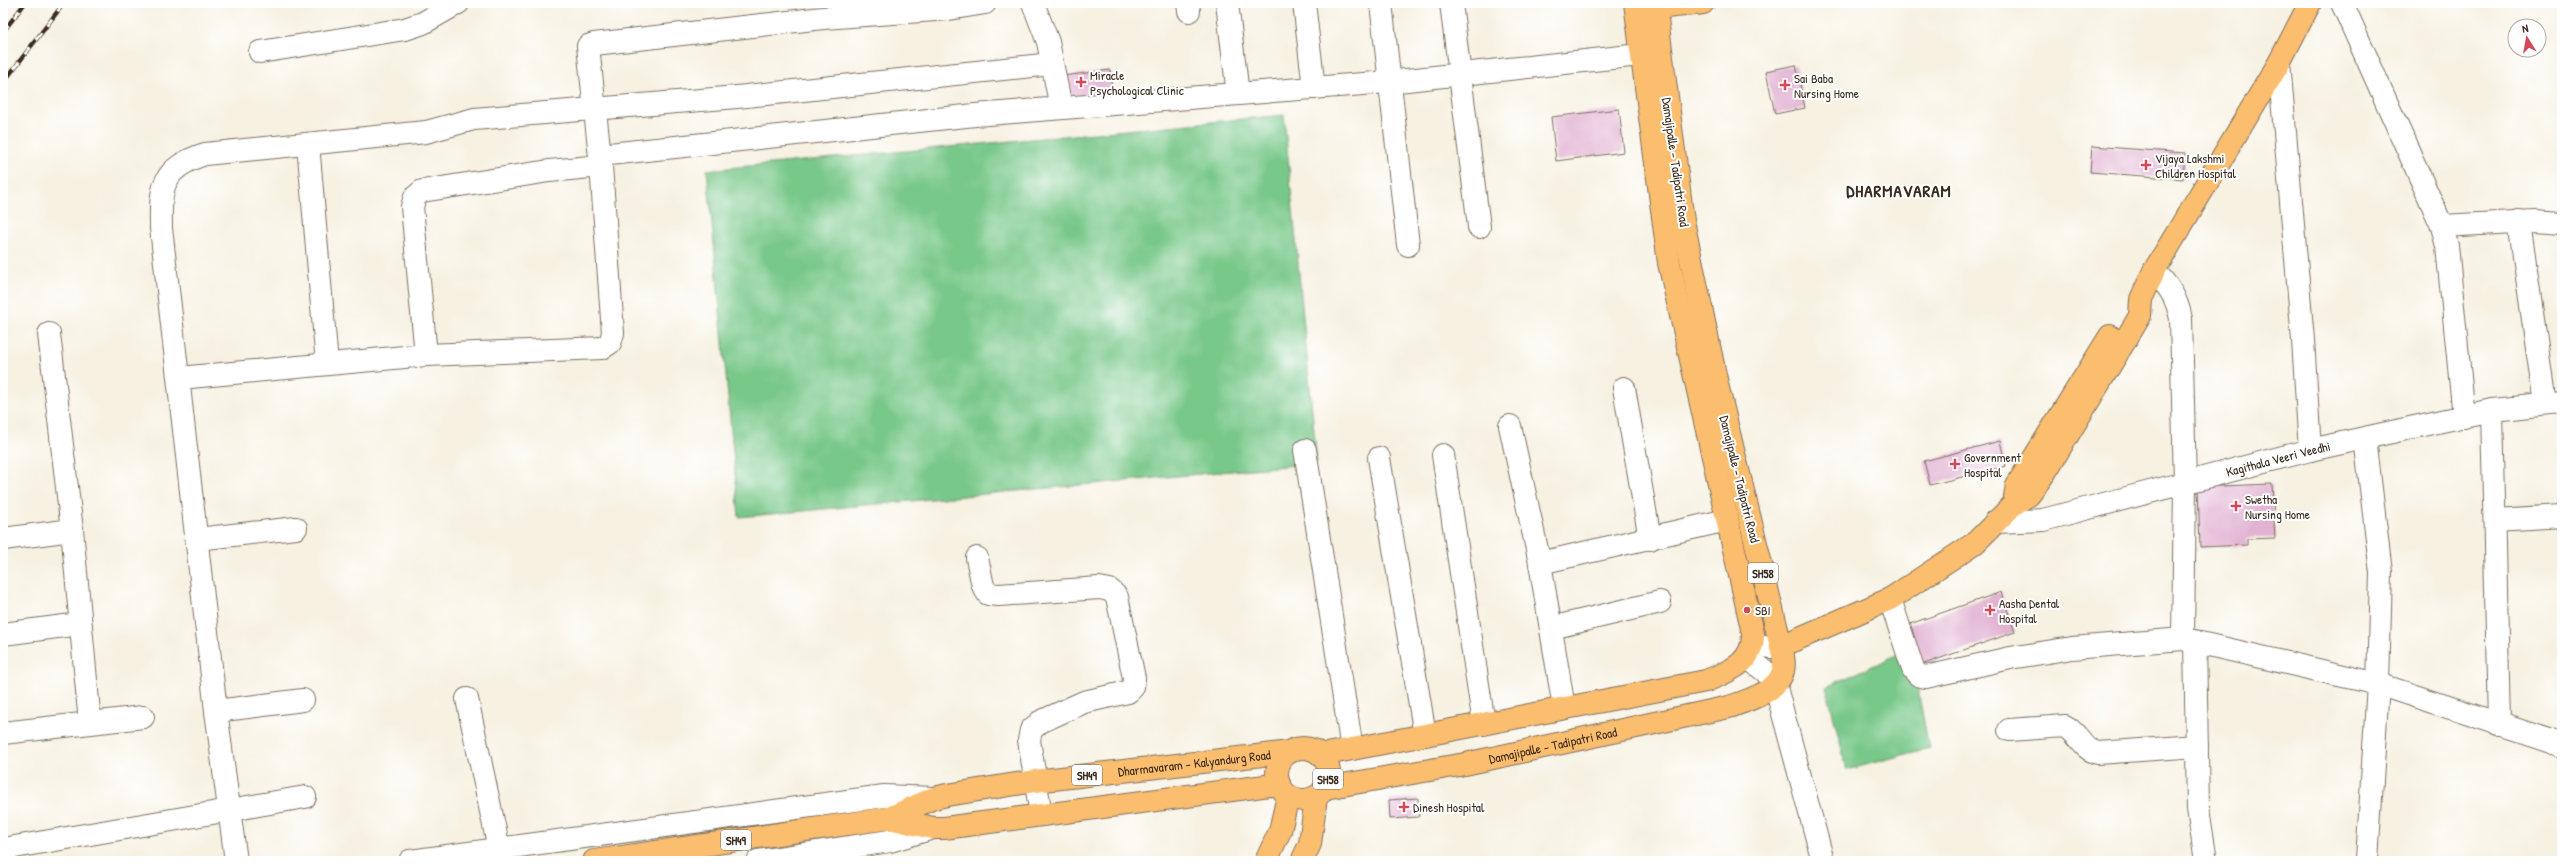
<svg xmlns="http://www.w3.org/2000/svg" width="2565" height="864" viewBox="0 0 2565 864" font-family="'Patrick Hand',sans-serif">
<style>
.green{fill:#78c889;stroke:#5a7954}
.building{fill:#e2b2d3}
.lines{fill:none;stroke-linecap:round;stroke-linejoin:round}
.minor-casing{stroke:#7c7062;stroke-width:24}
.major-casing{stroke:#7c7062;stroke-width:24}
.minor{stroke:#fff;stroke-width:22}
.major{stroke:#fbbd6e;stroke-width:22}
.rail-casing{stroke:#3b2a1e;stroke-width:4.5}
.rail{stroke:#fff;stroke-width:3;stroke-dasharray:9;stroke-linecap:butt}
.poi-dot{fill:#d1495b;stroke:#fff;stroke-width:1.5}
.labels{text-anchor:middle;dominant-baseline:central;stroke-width:4;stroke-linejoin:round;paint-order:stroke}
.shield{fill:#fff;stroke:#766a62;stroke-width:1}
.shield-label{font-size:12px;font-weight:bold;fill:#3b2a1e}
.poi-label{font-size:13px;fill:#3b2a1e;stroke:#fff;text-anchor:start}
.street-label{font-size:13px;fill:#3b2a1e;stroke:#fff}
.district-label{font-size:17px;font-weight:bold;letter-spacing:1px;fill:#3b2a1e;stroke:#fff}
</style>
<rect width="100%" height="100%" fill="#fff"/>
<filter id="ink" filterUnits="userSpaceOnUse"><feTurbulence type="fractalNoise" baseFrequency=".025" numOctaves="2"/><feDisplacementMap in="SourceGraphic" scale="8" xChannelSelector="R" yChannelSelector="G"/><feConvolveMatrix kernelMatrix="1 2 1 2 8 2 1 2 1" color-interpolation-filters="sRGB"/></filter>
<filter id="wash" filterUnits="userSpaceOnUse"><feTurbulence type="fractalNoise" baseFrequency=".012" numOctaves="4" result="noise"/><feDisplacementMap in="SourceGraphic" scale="16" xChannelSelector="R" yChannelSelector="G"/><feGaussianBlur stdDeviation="0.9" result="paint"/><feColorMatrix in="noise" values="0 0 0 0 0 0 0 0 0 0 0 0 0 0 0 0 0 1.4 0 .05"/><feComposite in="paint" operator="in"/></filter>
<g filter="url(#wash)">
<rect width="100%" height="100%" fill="#f6f1e1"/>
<g class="green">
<polygon points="1284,115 1317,463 739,517 707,170"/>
<polygon points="1910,649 1929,748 1847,770 1826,687"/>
</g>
<g id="blocks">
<g class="building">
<polygon points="1796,65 1805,108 1775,114 1766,71"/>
<polygon points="1110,70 1112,92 1066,97 1063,76"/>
<polygon points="1619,109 1624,152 1556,161 1551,117"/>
<polygon points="2092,146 2185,153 2183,179 2090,172"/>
<polygon points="2000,441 2006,466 1930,485 1924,461"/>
<polygon points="2272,484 2275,538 2247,539 2247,545 2200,547 2198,487"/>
<polygon points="2001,592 2015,632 1921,665 1907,625"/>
<polygon points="1418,798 1419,817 1390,819 1389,800"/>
</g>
</g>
</g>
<g filter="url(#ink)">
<use href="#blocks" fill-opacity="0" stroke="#7c7062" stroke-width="1"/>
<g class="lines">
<defs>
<g id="minor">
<polyline points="1033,3 1048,42 1061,108"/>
<polyline points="1188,3 1189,11"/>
<polyline points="1227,3 1238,94"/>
<polyline points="1304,3 1314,88"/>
<polyline points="1381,3 1408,245"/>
<polyline points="1451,3 1479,227"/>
<polyline points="2342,3 2442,226 2447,246 2464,417"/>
<polyline points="260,52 405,29 423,23 458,3"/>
<polyline points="2279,63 2303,340 2310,450"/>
<polyline points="308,144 327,364"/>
<polyline points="600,155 975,115 1388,82 1640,55"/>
<polyline points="2519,221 2545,404"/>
<polyline points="2442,226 2535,221 2562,223"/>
<path d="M 2154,271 C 2169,286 2177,298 2181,319 L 2185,484 L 2183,639 L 2378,684 L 2551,741 L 2562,747"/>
<polyline points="49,334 72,530 90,723"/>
<polyline points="426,355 412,207 415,197 422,191 549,171 601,166"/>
<polyline points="179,378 426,355 602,348 610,343 613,333 601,166 588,46 594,44 823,18 949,9 985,3"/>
<polyline points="1624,388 1650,539"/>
<polyline points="2492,410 2499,725"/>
<polyline points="1510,426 1540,563 1564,708"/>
<polyline points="2365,438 2381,573 2378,684 2367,861"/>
<polyline points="1305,450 1352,749"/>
<polyline points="1443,455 1484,724"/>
<polyline points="1379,458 1425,735"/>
<polyline points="2495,520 2562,516"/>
<path id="s1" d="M 1995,522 L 2043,520 L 2310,450 L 2492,410 L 2562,403"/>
<polyline points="3,539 72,530"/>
<polyline points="197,539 296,528"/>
<polyline points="977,558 983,586 988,594 999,595 1099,588 1110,590 1117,597 1134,678 1133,687 1128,692 1084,702 1040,722 1031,730 1029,740 1041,815"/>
<polyline points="1540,563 1727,520"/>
<polyline points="1890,599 1913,669 1918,675 1926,677 2010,658 2072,648 2183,639"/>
<polyline points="1551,628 1660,602"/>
<polyline points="3,634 80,624"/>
<polyline points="2195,641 2198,809 2206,861"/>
<polyline points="1754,644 1770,647 1781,646"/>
<polyline points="1748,658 1766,672 1775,684 1823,861"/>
<polyline points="467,699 499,849"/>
<polyline points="216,711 303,700"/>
<path d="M 2009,730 L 2065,726 C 2079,733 2082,750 2098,753 L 2197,746"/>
<polyline points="3,733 143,717"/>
<polyline points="3,849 305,797"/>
<path d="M 236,861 L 216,711 L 161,228 C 160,186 162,168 205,154 L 426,132 L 474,119 L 737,97 L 1052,64"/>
<polyline points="410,861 884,796 934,798"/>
<polyline points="758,861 890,841 933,828"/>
</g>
<g id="major">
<polyline points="1656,8 1703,3"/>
<polyline points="2014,504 2017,485 2110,336"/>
<polyline points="1781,646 1890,599 1975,543 2014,504 2029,495 2046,471 2140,316 2141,299 2154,271 2279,63 2310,3"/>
<circle cx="1303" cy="774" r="26"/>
<path d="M 1321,755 L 1706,681 C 1730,671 1754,663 1753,633 L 1669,263 L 1635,3"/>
<path id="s2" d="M 1325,788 L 1465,764 L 1729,707 C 1746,701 1778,692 1783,671 C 1785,664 1783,654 1781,646 L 1717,384 L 1683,221 L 1655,3"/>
<polyline points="889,818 933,828 944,828 1279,784"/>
<path id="s3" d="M 594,861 L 889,818 L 934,798 L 947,795 L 1035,781 L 1290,752"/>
<polyline points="1266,861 1280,831 1288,796"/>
<polyline points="1302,861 1310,844 1316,797"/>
</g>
</defs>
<use href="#minor" class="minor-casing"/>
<use href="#major" class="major-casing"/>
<use href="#minor" class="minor"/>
<use href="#major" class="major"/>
<defs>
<g id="rail">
<polyline points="3,32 25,3"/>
<polyline points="3,83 64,3"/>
</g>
</defs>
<use href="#rail" class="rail-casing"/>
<use href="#rail" class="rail"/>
</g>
</g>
<g class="poi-dot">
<path d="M1079 76h4v4h4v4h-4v4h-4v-4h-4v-4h4z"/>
<path d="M1783 79h4v4h4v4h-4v4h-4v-4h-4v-4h4z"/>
<path d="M2144 159h4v4h4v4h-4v4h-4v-4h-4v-4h4z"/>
<path d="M1953 458h4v4h4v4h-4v4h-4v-4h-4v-4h4z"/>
<path d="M2234 500h4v4h4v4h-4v4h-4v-4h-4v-4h4z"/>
<circle cx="1747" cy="610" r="4"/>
<path d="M1988 604h4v4h4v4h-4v4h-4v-4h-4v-4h4z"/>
<path d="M1402 801h4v4h4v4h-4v4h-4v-4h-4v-4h4z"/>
</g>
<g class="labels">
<g class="shield">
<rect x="1748" y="563" width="30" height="20" rx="3"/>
<rect x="1072" y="765" width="30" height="20" rx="3"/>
<rect x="1313" y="769" width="30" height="20" rx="3"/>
<rect x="721" y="830" width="30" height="20" rx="3"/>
</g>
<g class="shield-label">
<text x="1763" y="573">SH58</text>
<text x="1087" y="775">SH49</text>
<text x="1328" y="779">SH58</text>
<text x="736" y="840">SH49</text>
</g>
<g class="poi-label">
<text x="1090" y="75">Miracle<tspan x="1090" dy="15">Psychological Clinic</tspan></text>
<text x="1794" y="78">Sai Baba<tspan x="1794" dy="15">Nursing Home</tspan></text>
<text x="2155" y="158">Vijaya Lakshmi<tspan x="2155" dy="15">Children Hospital</tspan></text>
<text x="1964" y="457">Government<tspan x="1964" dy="15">Hospital</tspan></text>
<text x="2245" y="499">Swetha<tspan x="2245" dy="15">Nursing Home</tspan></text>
<text x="1999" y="603">Aasha Dental<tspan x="1999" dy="15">Hospital</tspan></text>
<text x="1755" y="610">SBI</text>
<text x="1413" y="807">Dinesh Hospital</text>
</g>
<g class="street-label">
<text transform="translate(1676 162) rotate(82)">Damajipalle - Tadipatri Road</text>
<text stroke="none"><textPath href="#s1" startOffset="291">Kagithala Veeri Veedhi</textPath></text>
<text transform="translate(1740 479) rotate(76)">Damajipalle - Tadipatri Road</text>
<text stroke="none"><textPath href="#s2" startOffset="232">Damajipalle - Tadipatri Road</textPath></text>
<text stroke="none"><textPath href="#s3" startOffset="610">Dharmavaram - Kalyandurg Road</textPath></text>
</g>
<g class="district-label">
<text x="1899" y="190">DHARMAVARAM</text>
</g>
</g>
<rect width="2565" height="864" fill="none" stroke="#fff" stroke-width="16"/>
<g transform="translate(2527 38) rotate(349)"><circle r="19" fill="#ffffff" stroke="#b1aaa5"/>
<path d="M0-3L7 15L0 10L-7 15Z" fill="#d1495b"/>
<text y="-6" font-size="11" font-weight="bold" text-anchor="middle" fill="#3b2a1e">N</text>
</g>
</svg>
